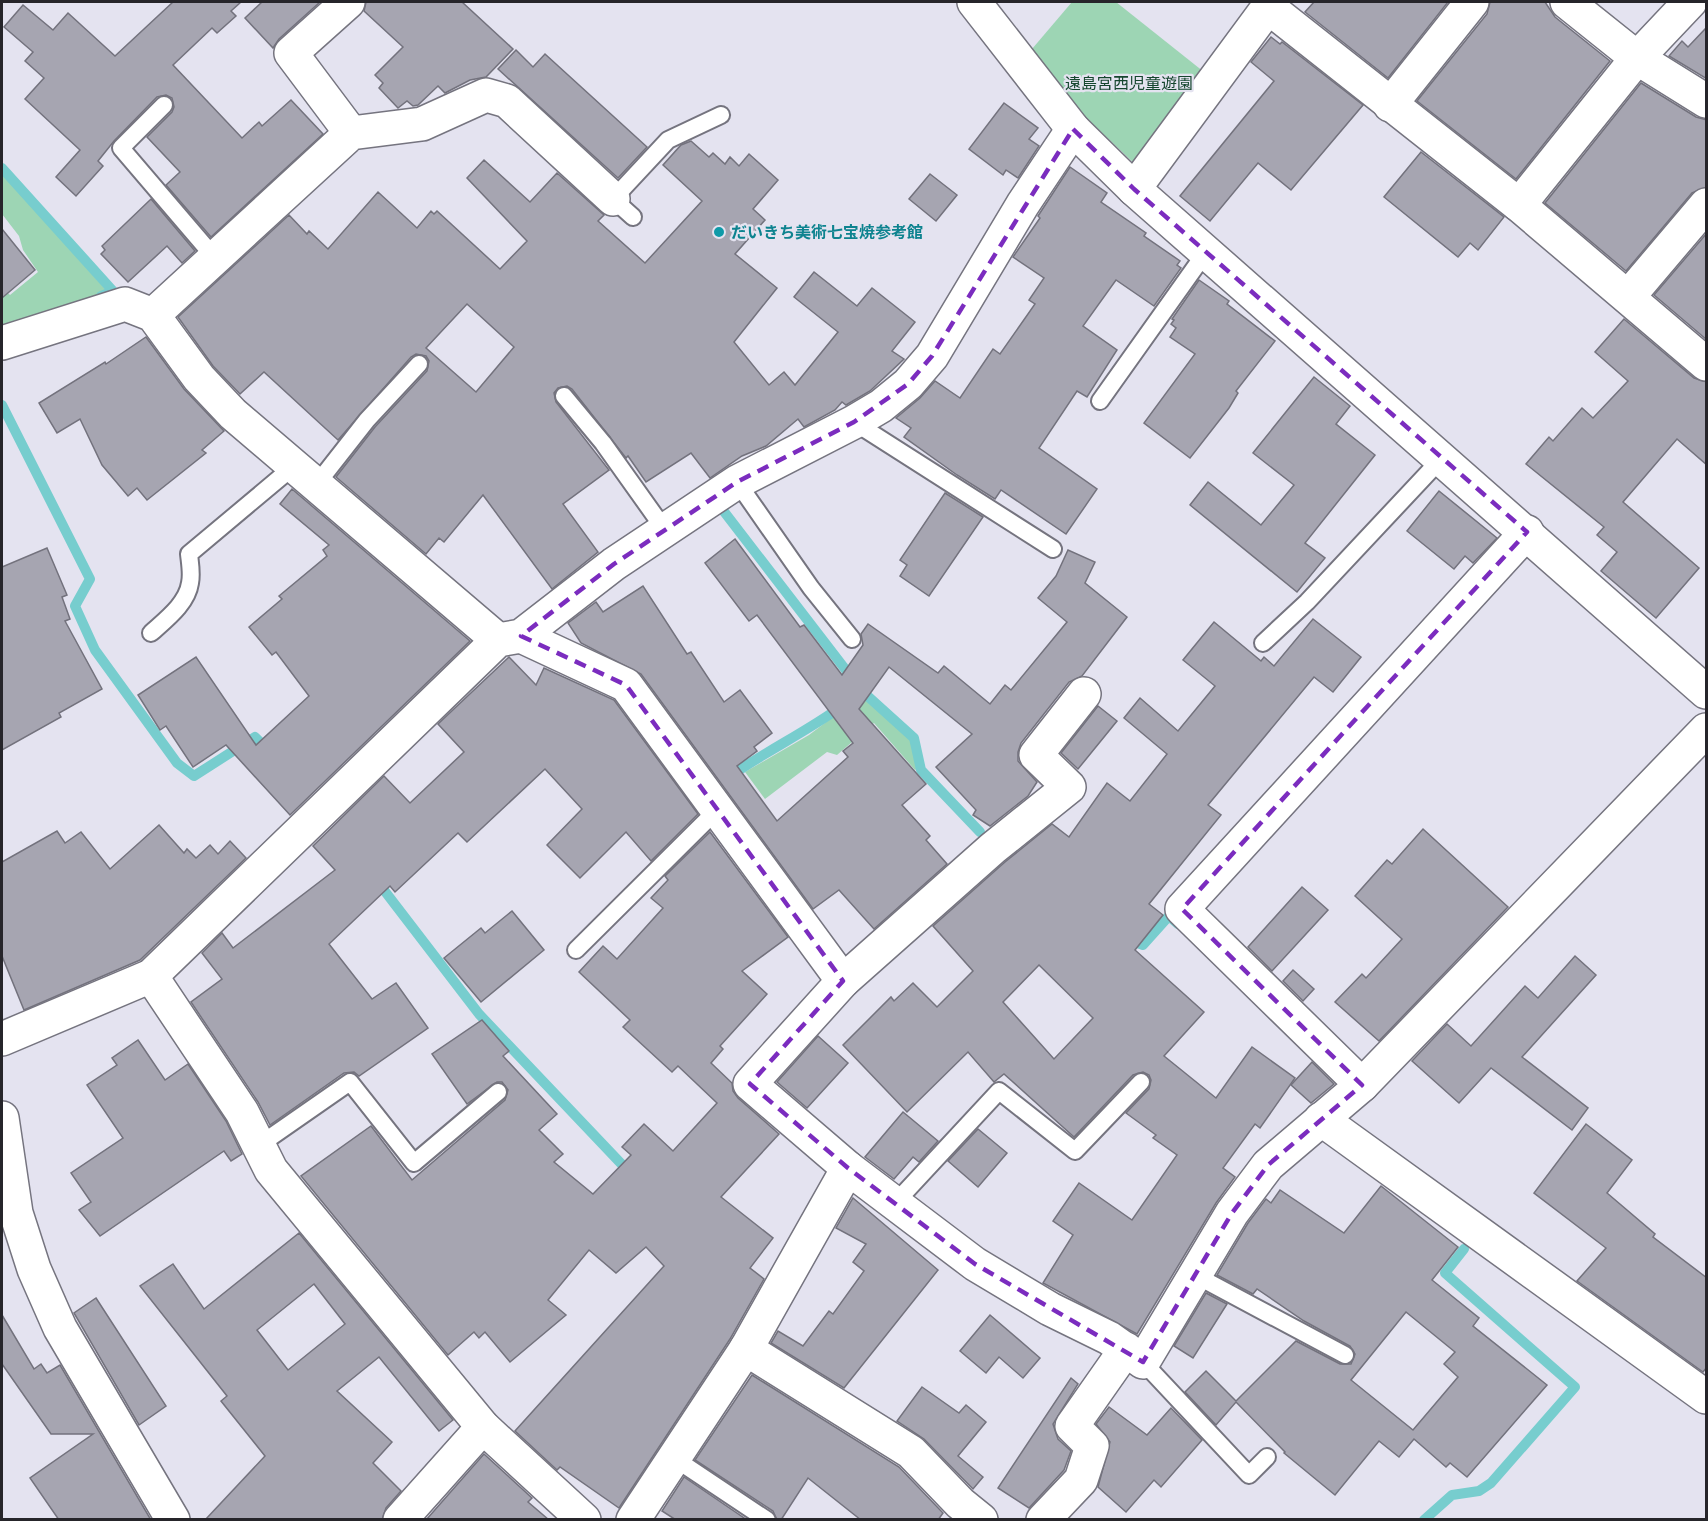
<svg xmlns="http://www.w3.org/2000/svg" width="1708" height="1521" viewBox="0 0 1708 1521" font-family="Figtree,'Noto Sans JP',sans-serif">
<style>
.green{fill:#9dd5b4}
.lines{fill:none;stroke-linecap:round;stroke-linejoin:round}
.stream{stroke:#77cdce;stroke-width:10}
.building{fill:#a6a5b1;stroke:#73727d;stroke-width:1.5;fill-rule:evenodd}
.service-casing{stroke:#75747f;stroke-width:20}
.minor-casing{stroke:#75747f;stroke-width:36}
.tertiary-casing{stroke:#75747f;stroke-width:36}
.service{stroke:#fff;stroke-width:16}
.minor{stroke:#fff;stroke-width:33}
.tertiary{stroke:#fff;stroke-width:33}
.marked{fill:none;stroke:#7b2cbf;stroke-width:4.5;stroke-dasharray:12 8;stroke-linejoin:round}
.culture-dot{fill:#0f9aa8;stroke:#e4e3f0;stroke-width:2}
.labels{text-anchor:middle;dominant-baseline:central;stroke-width:4.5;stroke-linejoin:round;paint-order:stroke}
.park-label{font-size:16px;fill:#15462e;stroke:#e4e3f0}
.culture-label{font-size:16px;font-weight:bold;fill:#0d838f;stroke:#e4e3f0;text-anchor:start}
</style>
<rect width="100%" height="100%" fill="#e4e3f0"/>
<g class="green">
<polygon points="1072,2 1116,2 1204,72 1138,167 1081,113 1032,49"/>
<polygon points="2,173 107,291 2,328 2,292 5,290 10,295 38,272 23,250 19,236 2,214"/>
<polygon points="862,695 912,739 919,767 915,770 874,723 837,755 827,752 765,799 745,772 809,735"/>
</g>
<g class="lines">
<g class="stream">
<polyline points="2,168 113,291 101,296"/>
<polyline points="2,405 90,579 75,606 95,650 177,763 194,776 255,737 269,751"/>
<polyline points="722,509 862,691 914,738 921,770 980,832"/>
<path d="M 729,777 C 766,751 806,732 842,706"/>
<polyline points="377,881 479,1014 630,1173"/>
<polyline points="1127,939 1143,945 1169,916 1178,924"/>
<polyline points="1424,1520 1452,1495 1479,1491 1491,1483 1575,1387 1445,1273 1464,1249"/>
</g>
</g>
<g class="building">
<polygon points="173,2 241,2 231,11 236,16 217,33 212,28 173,65 242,138 259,122 262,126 291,100 323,134 211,237 166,185 180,172 147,137 172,112 174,107 172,98 166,95 157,97 114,141 98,161 103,166 76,196 56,177 80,150 25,99 44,78 25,61 33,52 4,27 23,5 53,30 68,13 115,56"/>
<polygon points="262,2 320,2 279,39 273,48 245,18"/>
<polygon points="366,2 462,2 513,49 486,77 470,80 445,93 438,86 418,105 413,106 407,101 398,108 379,88 383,83 375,75 403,47 364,11"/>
<polygon points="1314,2 1448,2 1388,78 1305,12"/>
<polygon points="1490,2 1545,2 1555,17 1610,61 1516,179 1417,101 1487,14"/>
<polygon points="1707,27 1707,79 1669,56 1682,41 1688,47"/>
<polygon points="1271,37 1280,44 1282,42 1363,105 1291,190 1258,163 1210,221 1180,196 1274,81 1251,62"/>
<polygon points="516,50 533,67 545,54 647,147 618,178 498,69"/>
<polygon points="1641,83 1696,117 1707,120 1707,187 1692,193 1626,271 1545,203"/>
<polygon points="1004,103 1038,128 1029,139 1039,146 1018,178 1006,170 1003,175 969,149"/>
<path d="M 691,141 L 709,157 L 713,153 L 725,164 L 730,157 L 739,166 L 749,154 L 778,180 L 753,209 L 765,220 L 735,254 L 777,288 L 734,342 L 769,385 L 784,372 L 795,385 L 838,332 L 794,297 L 814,272 L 857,306 L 872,288 L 915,322 L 892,351 L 904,359 L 870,391 L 846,405 L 842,402 L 835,410 L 804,427 L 798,419 L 766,446 L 742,456 L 710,478 L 691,453 L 646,482 L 628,456 L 626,458 L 572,389 L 567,386 L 558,388 L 554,393 L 556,402 L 609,470 L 563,504 L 598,552 L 552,589 L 483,495 L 444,542 L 439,538 L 426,554 L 336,477 L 375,427 L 427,371 L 429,361 L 426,356 L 416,354 L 411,357 L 338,440 L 264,372 L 240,394 L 213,366 L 178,317 L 289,215 L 307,234 L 309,231 L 328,249 L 378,192 L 417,228 L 431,211 L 434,214 L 437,211 L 500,269 L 527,241 L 467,178 L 484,160 L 530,202 L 557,173 L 604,215 L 598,221 L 645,263 L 702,201 L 663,165 L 681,145 ZM 467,304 L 514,347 L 476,392 L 426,348 Z"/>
<polygon points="1421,152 1504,217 1478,250 1470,243 1458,257 1384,197"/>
<polygon points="1070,167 1107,193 1101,202 1146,233 1144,236 1180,261 1177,265 1181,268 1154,306 1116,280 1083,326 1117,350 1087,397 1077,391 1039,448 1097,489 1066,534 1001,490 995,499 957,475 904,437 911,428 896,418 920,398 935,381 960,398 993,349 1000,354 1035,304 1029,300 1044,278 1013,257 1040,218 1038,216"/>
<polygon points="930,174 957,195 936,221 909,199"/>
<polygon points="151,199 195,251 182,263 167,246 128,282 101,254 105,250 102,246"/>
<polygon points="2,229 35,270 2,298"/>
<polygon points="1707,233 1707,340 1654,295"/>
<polygon points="1199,280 1229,301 1227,304 1275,341 1236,391 1238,393 1229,408 1190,458 1144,423 1195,354 1170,337 1176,328 1171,324 1174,320 1172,319"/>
<polygon points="1624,319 1694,378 1707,382 1707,465 1677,439 1623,502 1699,568 1656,618 1601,571 1617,552 1597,535 1604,527 1526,464 1549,437 1553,441 1582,408 1593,418 1628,381 1595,352"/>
<polygon points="146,337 184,389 224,431 202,450 206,453 147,500 137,488 128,496 102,465 80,419 57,433 39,403 105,362 106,364"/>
<polygon points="1314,377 1350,406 1336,424 1375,455 1305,543 1325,558 1297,592 1190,505 1208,482 1261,525 1294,485 1253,453"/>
<polygon points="292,489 470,641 290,815 226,745 193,767 166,726 160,730 138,695 196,657 256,745 309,696 276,652 272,655 249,627 282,599 279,596 327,556 323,550 329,545 280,504"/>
<polygon points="1439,491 1497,538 1473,563 1465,556 1454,569 1407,531"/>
<polygon points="945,493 983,517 929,596 900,576 907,565 900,560"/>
<polygon points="735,539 800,627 804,625 842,675 863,645 861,634 868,624 938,673 944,666 990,704 1005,685 1011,690 1067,622 1038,598 1056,576 1068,550 1095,562 1085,583 1127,617 1082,676 1069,682 1021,743 1018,752 1018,761 1037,782 1028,796 990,826 973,815 976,810 936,767 972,734 889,667 859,709 926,784 902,805 930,836 926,840 947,864 874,929 839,890 813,909 641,674 581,643 568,623 596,602 603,612 643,586 687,654 691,652 724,702 740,690 772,733 754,747 757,751 737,766 777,821 848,757 843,751 853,743 757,615 749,621 705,563"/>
<polygon points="47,548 67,595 62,597 70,619 65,621 102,689 59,713 61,717 2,750 2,567"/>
<path d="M 1313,619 L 1361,657 L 1333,692 L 1314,677 L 1208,805 L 1221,815 L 1149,904 L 1163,915 L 1135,950 L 1204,1012 L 1164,1056 L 1216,1098 L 1252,1047 L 1295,1078 L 1260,1128 L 1255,1124 L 1223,1168 L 1235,1177 L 1216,1203 L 1137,1334 L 1043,1283 L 1073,1235 L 1053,1221 L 1079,1183 L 1132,1220 L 1177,1155 L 1153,1138 L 1156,1135 L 1126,1113 L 1149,1089 L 1151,1080 L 1149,1075 L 1143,1072 L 1133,1075 L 1074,1137 L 1004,1074 L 994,1082 L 968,1052 L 907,1112 L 843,1045 L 891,997 L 894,1001 L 913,983 L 937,1007 L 973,971 L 933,926 L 1005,862 L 1052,824 L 1069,837 L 1107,783 L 1130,801 L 1167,754 L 1124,718 L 1140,698 L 1178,731 L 1215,686 L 1183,660 L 1214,622 L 1261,661 L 1264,657 L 1274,666 ZM 1039,965 L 1093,1018 L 1054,1059 L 1003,1002 Z"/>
<polygon points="509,657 536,685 544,668 614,700 698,814 651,861 626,832 580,878 547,845 582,809 545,769 467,842 458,833 395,892 390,886 329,944 372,999 396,983 428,1028 359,1076 354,1072 344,1073 270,1125 258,1102 191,1002 222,979 202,953 222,933 233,948 335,870 313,846 384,776 410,803 464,752 438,724"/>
<polygon points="1098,706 1117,721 1078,769 1061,753"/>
<polygon points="159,825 184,853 187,849 196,858 210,845 218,854 230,841 246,858 140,960 24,1010 2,956 2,862 57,831 65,843 81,832 110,869"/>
<polygon points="1423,829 1508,907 1379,1041 1335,1002 1362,974 1366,978 1402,939 1355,896 1387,860 1392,864"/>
<polygon points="710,832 788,937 742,971 767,994 720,1046 723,1049 711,1063 732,1083 733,1091 738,1098 779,1134 721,1197 773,1238 750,1268 764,1279 730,1339 619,1508 560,1467 557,1470 515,1431 664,1266 646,1247 616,1273 589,1250 548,1300 566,1315 510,1362 485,1332 479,1338 474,1332 448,1355 301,1176 371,1126 412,1180 505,1100 508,1090 502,1082 497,1082 467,1104 432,1054 482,1020 509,1051 503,1056 557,1114 539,1130 563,1154 554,1162 593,1194 631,1155 622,1147 644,1124 673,1151 717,1103 678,1066 672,1072 623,1027 630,1020 579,972 603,946 617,959 663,908 651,898 668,880 665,876"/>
<polygon points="1302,887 1328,910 1272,971 1248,947"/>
<polygon points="512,911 544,950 481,1002 444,958 481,928 485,933"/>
<polygon points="1575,956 1596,975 1522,1057 1588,1108 1572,1130 1491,1068 1459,1103 1412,1061 1447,1024 1471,1046 1525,986 1538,998"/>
<polygon points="1293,970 1314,989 1303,1001 1283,981"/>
<polygon points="818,1036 848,1063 807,1108 777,1082"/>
<polygon points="138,1040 165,1080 188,1064 226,1121 242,1154 231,1161 224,1151 100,1236 79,1210 91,1202 71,1173 123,1138 87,1085 117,1065 112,1058"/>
<polygon points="1312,1062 1334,1084 1311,1103 1291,1085"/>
<polygon points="903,1112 938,1141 919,1162 913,1157 894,1179 865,1157"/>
<polygon points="1586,1124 1632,1160 1607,1193 1655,1234 1653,1237 1707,1278 1707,1367 1703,1372 1577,1281 1606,1248 1534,1193"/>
<polygon points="978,1129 1007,1153 978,1187 948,1161"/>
<path d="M 1381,1186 L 1458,1247 L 1432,1280 L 1479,1318 L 1473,1326 L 1547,1385 L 1467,1477 L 1450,1463 L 1446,1467 L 1414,1439 L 1399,1457 L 1379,1441 L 1335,1495 L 1284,1453 L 1285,1452 L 1236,1402 L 1216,1425 L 1185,1392 L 1206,1371 L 1236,1401 L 1296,1341 L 1340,1364 L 1351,1364 L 1355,1354 L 1350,1346 L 1304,1321 L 1257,1289 L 1253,1294 L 1217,1275 L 1248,1223 L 1266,1199 L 1271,1203 L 1280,1190 L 1344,1233 ZM 1406,1312 L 1455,1352 L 1444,1364 L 1458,1377 L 1413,1430 L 1351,1380 Z"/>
<polygon points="853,1198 938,1270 844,1388 771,1343 778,1331 803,1346 829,1311 833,1314 864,1271 853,1262 866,1244 836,1228"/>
<path d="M 299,1233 L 453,1420 L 439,1431 L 379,1357 L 337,1391 L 392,1442 L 373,1463 L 401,1491 L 386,1508 L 382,1520 L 205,1520 L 265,1456 L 221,1401 L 227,1396 L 140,1286 L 173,1264 L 204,1309 ZM 314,1284 L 345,1324 L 288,1370 L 257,1330 Z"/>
<polygon points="1206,1293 1227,1304 1193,1358 1174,1346"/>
<polygon points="96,1298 166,1406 139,1425 74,1313"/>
<polygon points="2,1315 34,1369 41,1364 47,1373 60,1365 151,1520 59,1520 30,1478 93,1434 51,1434 2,1364"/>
<polygon points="990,1315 1040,1358 1023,1378 999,1357 986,1373 960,1351"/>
<polygon points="752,1375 899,1467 943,1513 938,1520 861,1520 808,1478 781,1520 777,1520 773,1511 695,1460"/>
<polygon points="1071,1378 1078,1384 1053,1424 1058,1439 1071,1451 1064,1470 1029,1508 998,1488"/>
<polygon points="922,1387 959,1413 966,1405 986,1422 958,1456 983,1477 973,1489 924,1439 897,1421"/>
<polygon points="1109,1407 1147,1435 1171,1408 1202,1440 1161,1487 1154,1480 1126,1512 1098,1487 1110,1442 1096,1424"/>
<polygon points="484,1454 532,1498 528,1502 549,1520 426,1520"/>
<polygon points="684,1477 747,1520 676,1520 662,1511"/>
</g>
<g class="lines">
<defs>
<g id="service">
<polyline points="164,105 121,148 215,258"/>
<polyline points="633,217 613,199 668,140 721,115"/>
<polyline points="564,396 603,443 665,530"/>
<polyline points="1100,401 1206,252"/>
<polyline points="854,422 1053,549"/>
<polyline points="737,482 811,588 852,639"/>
<polyline points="316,485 367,420 419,364"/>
<path d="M 151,633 C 165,620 187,604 190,583 C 192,574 190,563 189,554 L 294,466"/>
<polyline points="1263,643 1307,602 1442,458"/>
<polyline points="576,950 719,808"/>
<polyline points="258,1146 350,1082 414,1163 498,1092"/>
<polyline points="895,1203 999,1091 1075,1151 1141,1082"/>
<polyline points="1195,1275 1345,1355"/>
<polyline points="1143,1362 1249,1475 1267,1457"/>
<polyline points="674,1458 767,1520"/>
</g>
<g id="minor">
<polyline points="348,2 291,53 351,133"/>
<polyline points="1567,2 1637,58 1706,101"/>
<polyline points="1268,7 1519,205 1706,364"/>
<polyline points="1390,105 1472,2"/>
<polyline points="1134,189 1272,2"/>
<polyline points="1519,205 1637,58 1690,2"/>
<polyline points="1628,297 1706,205"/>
<polyline points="153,315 351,133 422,124 486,95 507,101 613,199"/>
<polyline points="2,343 125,304 153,315 199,378 233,414 498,640"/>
<polyline points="521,636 626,685 843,981 750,1084 848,1168 746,1349 633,1520"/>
<polyline points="151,976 242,1112 271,1170 483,1427 584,1520"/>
<polyline points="843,981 993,848 1069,787 1036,755 1084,694"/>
<polyline points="2,1039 151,976 498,640 521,636 614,564 737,482 854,422 881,406 908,384 932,356 1023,204 1073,129"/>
<polyline points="1362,1085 1706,730"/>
<polyline points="2,1118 16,1213 34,1269 60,1328 173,1520"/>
<polyline points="1321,1119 1706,1397"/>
<polyline points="848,1168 975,1264 1050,1309 1109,1338 1143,1362 1232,1213 1268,1165 1362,1085 1182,909 1527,532"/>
<polyline points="746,1349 911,1452 960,1503 981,1520"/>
<polyline points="400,1520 483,1427"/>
<polyline points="1043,1520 1081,1480 1092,1446 1072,1426 1126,1349"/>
</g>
<polyline id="tertiary" points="974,2 1073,129 1134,189 1706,692"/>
</defs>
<use href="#service" class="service-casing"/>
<use href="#minor" class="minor-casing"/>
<use href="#tertiary" class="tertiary-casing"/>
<use href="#service" class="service"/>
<use href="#minor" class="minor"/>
<use href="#tertiary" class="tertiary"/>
</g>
<path class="marked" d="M 1073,129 L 1134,189 L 1527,532 L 1182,909 L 1362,1085 L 1268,1165 L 1232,1213 L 1143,1362 L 975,1264 L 848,1168 L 750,1084 L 843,981 L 626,685 L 521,636 L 614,564 L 737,482 L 854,422 L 908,384 L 932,356 Z"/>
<circle class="culture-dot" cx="719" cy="232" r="6"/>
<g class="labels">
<g class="park-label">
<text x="1129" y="83">遠島宮西児童遊園</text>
</g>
<g class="culture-label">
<text x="731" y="232">だいきち美術七宝焼参考館</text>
</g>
</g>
<rect width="1708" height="1521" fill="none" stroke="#26252a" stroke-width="6"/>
</svg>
